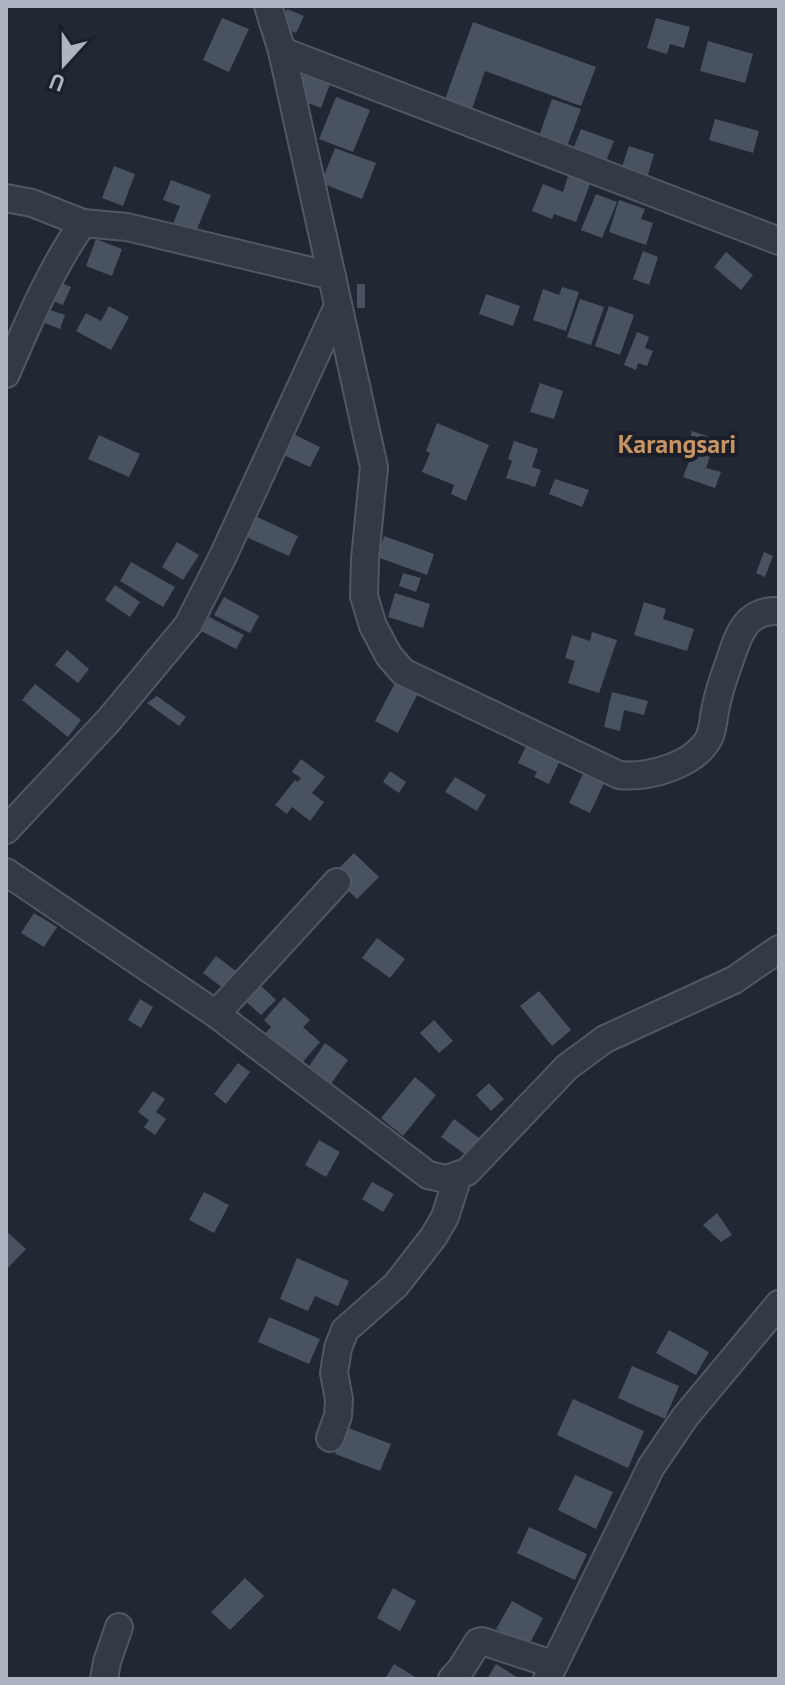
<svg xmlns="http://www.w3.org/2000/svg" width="785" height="1685" viewBox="0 0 785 1685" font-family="'PT Sans',sans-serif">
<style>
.building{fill:#495260}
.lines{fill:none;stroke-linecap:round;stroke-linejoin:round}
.minor-casing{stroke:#525863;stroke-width:30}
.minor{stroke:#343a45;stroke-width:26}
.labels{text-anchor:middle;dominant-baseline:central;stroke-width:8;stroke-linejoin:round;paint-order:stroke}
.quarter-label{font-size:26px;font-weight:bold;fill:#c89363;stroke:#1a1f29}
</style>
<rect width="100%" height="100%" fill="#212834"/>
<g class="building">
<polygon points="287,9 304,16 296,33 280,26"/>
<polygon points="222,18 249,29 229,72 203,60"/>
<polygon points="656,18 690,27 684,48 670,44 667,54 647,48"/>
<polygon points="473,22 596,67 581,106 485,71 472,109 445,99"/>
<polygon points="708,41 753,54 745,83 700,71"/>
<polygon points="308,63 334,73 321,108 295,98"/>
<polygon points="336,97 370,110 353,152 319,139"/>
<polygon points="552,99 581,109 566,149 538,139"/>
<polygon points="715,119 759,131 753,153 709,140"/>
<polygon points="581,129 614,141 605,164 572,152"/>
<polygon points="629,146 654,154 647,178 621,170"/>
<polygon points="335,148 376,163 362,199 321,183"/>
<polygon points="114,166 135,174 123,206 102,198"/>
<polygon points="569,173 591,181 576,222 554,214 552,219 532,211 543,184 563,192"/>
<polygon points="171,180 211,195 194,237 171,229 180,206 163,200"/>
<polygon points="596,194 617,202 602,238 581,230"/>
<polygon points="619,200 645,209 641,219 653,223 646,245 609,232"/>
<polygon points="96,239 122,249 112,276 86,266"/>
<polygon points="643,251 658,257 649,285 633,279"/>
<polygon points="726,252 753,275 741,290 714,267"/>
<polygon points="56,281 71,287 63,305 48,299"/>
<rect x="357" y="284" width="8" height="24"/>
<polygon points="562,287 579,292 566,331 533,320 543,289 559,295"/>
<polygon points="486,294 520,306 513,326 479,314"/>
<polygon points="580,299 604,307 591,345 567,337"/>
<polygon points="109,306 129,317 111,350 76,331 86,313 101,321"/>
<polygon points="609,306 634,315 620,355 595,346"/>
<polygon points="50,310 65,315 60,329 45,323"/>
<polygon points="637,332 649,337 645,348 653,351 647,366 638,363 636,370 624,365"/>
<polygon points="540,383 563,391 554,419 530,412"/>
<polygon points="437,423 489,445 466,501 451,494 454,485 422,472 430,453 426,451"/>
<polygon points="692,431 716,439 706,468 721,472 715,488 683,477 689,462 683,460"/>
<polygon points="289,432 320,447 310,467 279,453"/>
<polygon points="99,435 140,454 129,477 88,459"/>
<polygon points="514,441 538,449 532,467 541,470 535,487 506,478 512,461 508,459"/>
<polygon points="555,479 589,490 582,507 549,494"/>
<polygon points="253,515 298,536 289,556 244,536"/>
<polygon points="384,536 434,554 427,575 377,557"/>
<polygon points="177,542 199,555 183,580 162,567"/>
<polygon points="764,552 773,556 765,577 756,573"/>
<polygon points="131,562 175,587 163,607 120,581"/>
<polygon points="403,573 421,578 416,592 399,586"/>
<polygon points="115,585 140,602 130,617 105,600"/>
<polygon points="395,593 430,604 423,628 388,617"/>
<polygon points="224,597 259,616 250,633 214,615"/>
<polygon points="644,602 666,609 663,619 694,629 687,651 634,635"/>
<polygon points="209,617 244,635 236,649 201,631"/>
<polygon points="592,632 617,640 599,693 568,683 575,661 565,658 572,635 590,641"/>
<polygon points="67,650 89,669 78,683 55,665"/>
<polygon points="395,683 417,695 398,733 375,721"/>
<polygon points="35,684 81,720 68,737 22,700"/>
<polygon points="612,692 648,701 644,715 624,710 620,731 604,727"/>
<polygon points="157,696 186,717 179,726 147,703"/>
<polygon points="544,745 563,754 549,784 534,777 537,772 518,763 526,746 541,753"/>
<polygon points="301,759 325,777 312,793 324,802 310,821 292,807 287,814 275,805 295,780 298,782 301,778 292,772"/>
<polygon points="390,771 406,782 399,793 383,782"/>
<polygon points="583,774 604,783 590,813 569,803"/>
<polygon points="455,777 486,795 477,811 445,792"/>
<polygon points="354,853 379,877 357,899 332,875"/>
<polygon points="34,913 57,927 44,947 21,933"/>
<polygon points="377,938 405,959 390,978 362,958"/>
<polygon points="216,956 240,974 227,991 203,973"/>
<polygon points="254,979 276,1000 261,1015 239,995"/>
<polygon points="539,991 571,1030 552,1046 520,1006"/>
<polygon points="284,997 310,1020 303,1027 320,1042 300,1065 265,1034 271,1027 264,1020"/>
<polygon points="140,999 153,1007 141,1028 128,1020"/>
<polygon points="434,1020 453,1041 439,1053 420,1033"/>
<polygon points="325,1043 348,1060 326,1091 303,1075"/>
<polygon points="238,1063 250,1072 226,1104 214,1094"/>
<polygon points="415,1077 436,1095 403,1136 381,1118"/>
<polygon points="489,1083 504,1099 491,1111 476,1095"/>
<polygon points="153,1091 165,1099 156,1112 166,1119 155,1135 144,1127 149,1120 138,1112"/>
<polygon points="454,1119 479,1138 466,1155 441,1137"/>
<polygon points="319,1140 340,1152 326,1177 305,1165"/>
<polygon points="372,1182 394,1194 383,1212 362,1199"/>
<polygon points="204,1192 229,1205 214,1233 189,1220"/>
<polygon points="717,1213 732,1235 721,1242 703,1225"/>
<polygon points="6,1231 26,1249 6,1270"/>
<polygon points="297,1258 349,1281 338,1306 315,1296 308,1311 280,1299"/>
<polygon points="269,1317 320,1339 309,1364 258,1342"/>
<polygon points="669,1330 709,1352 696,1375 656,1353"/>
<polygon points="632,1366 679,1386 665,1419 618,1398"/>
<polygon points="573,1399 644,1431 628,1468 557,1435"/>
<polygon points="346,1427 391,1444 380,1471 335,1454"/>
<polygon points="575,1475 613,1492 596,1529 558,1510"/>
<polygon points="529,1527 587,1554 575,1580 517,1553"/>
<polygon points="245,1578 264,1596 230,1630 211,1612"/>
<polygon points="393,1588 416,1601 400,1631 377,1618"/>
<polygon points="512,1601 543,1618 528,1647 496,1629"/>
<polygon points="394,1664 415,1677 414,1679 385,1679"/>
<polygon points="496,1664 520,1679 487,1679"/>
</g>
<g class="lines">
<defs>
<g id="minor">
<path d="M 268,6 L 282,51 L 374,467 L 365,559 L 364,596 L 373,626 L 389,656 L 403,672 L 422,681 L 619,775 C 648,778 692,766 708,740 C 713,732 713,720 715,711 C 718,694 723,679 729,663 C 738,636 745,609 779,611"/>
<polyline points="282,51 779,241"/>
<polyline points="6,198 32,203 83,223"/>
<path d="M 6,374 C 28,323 51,268 83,223 L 127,227 L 332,276"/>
<polyline points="6,830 109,720 188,625 223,556 338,306"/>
<polyline points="6,872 216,1014 428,1175 446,1179 467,1172 567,1067 605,1039 734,980 779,949"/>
<polyline points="216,1014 337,882"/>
<polyline points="330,1438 338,1416 339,1399 334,1373 338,1348 345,1330 396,1285 434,1236 445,1217 458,1176"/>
<polyline points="104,1679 107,1662 119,1627"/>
<polyline points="452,1679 461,1669 478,1642 482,1641 552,1664"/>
<polyline points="547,1679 651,1467 685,1417 779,1304"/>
</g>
</defs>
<use href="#minor" class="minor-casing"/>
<use href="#minor" class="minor"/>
</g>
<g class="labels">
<g class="quarter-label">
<text x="677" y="443">Karangsari</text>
</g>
</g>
<rect width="785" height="1685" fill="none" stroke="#aeb5c2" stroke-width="16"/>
<g transform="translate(64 64) rotate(201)" stroke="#1a1f29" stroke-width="6" paint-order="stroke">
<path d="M0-6L14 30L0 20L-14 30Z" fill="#aeb5c2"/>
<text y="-12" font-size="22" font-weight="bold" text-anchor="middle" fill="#aeb5c2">U</text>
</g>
</svg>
